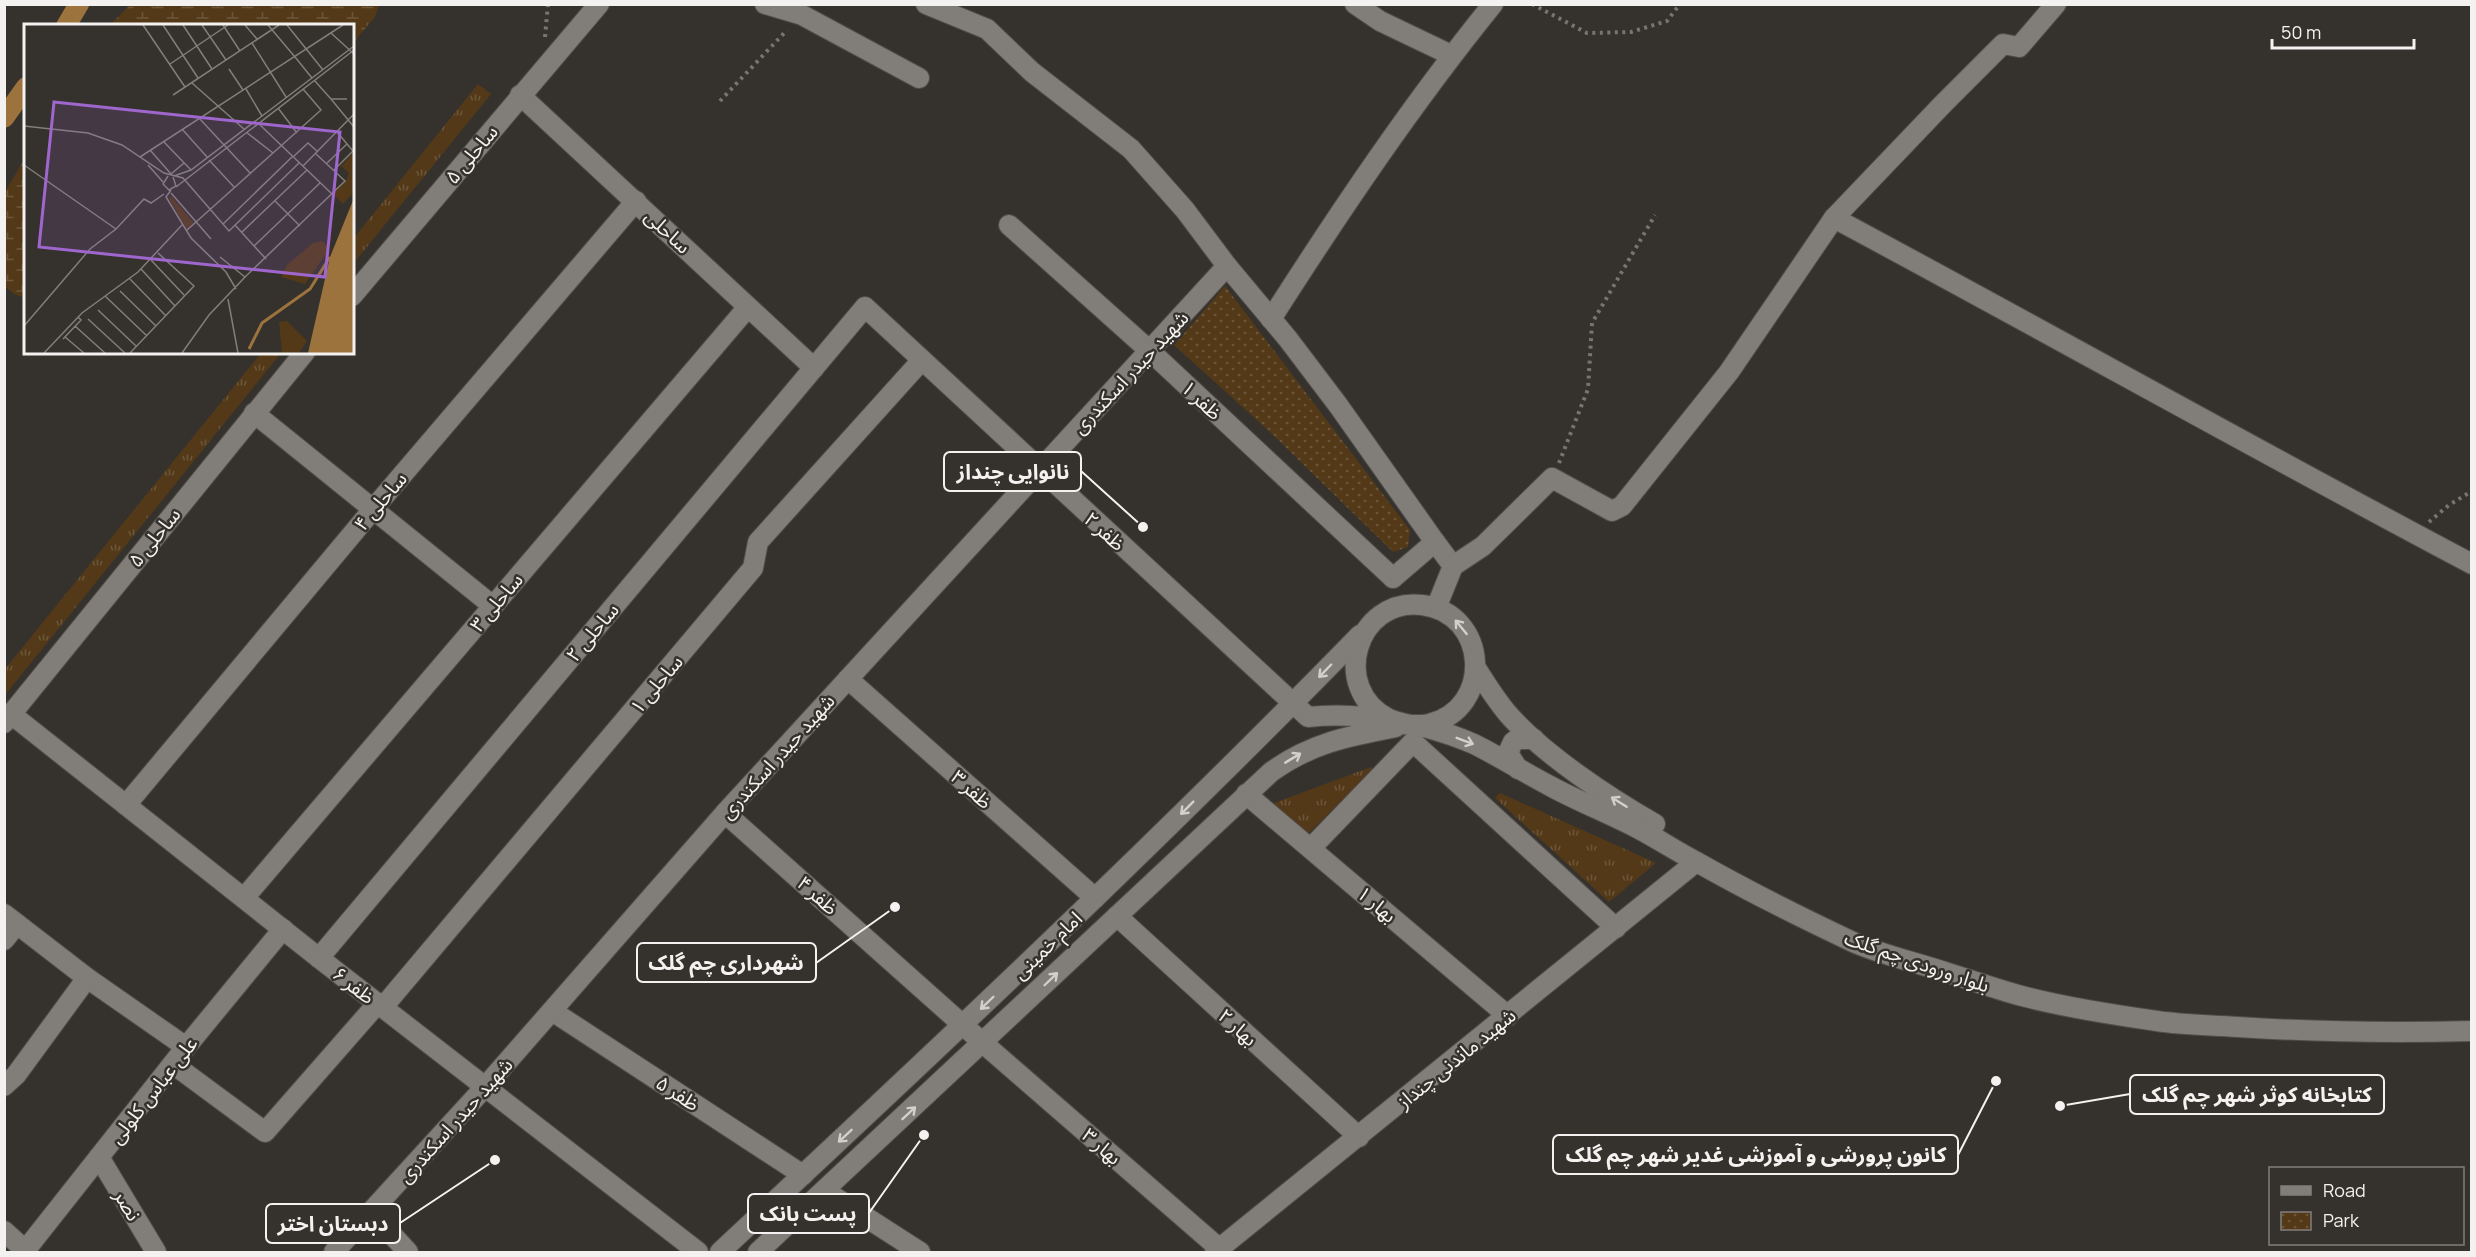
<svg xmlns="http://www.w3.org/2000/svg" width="2476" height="1257" viewBox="0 0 2476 1257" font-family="Manrope,'Noto Sans Arabic',sans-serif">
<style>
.grass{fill:url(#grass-tufts)}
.wetland{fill:url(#wetland-marsh)}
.park{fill:url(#park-dots)}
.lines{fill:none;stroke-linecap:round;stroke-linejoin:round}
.canal{stroke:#9d733d;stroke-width:20}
.minor-casing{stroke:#504d4a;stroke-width:22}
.path{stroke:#787571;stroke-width:4;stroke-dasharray:3 4.5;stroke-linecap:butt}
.minor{stroke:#817d78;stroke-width:20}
.oneway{stroke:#d2cfcc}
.labels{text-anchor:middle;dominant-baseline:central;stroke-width:5;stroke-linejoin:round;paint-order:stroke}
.street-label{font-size:20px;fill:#f4f2f0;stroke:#35312d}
.inset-river{fill:none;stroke:#9d733d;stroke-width:3}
.inset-road{fill:none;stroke:#817e7b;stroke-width:1.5}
.view{fill:#9f67ce;fill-opacity:0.15;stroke:#9f67ce;stroke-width:3}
.inset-edge{fill:none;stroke:#f4f2f0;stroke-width:3}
.leader{fill:none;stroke:#f4f2f0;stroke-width:2}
.callout-dot{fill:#f4f2f0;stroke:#35312d;stroke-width:2}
.callout{fill:#35312d;stroke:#f4f2f0;stroke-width:2}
.callout-label{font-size:21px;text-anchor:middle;font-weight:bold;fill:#f4f2f0}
</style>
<defs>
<pattern id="grass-tufts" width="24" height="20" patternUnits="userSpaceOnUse" patternTransform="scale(1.5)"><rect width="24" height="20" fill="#533918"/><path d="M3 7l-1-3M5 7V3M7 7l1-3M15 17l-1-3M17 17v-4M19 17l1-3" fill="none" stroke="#6c563a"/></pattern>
<pattern id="wetland-marsh" width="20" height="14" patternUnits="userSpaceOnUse" patternTransform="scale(1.5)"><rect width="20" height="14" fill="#533918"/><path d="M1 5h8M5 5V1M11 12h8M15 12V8" fill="none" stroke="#6c563a"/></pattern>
<pattern id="park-dots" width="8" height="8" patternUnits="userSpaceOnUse" patternTransform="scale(1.5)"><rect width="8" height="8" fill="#533918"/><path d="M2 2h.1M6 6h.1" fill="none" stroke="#6c563a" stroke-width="1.8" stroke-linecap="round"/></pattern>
</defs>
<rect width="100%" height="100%" fill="#35312d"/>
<g class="grass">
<polygon points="478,84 491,94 353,264 353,239"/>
<polygon points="261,353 281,353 5,695 5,669"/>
<polygon points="1371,767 1373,769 1310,832 1306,833 1274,806 1274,803"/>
<polygon points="1500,793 1656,863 1609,902 1495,798"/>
</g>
<g class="wetland">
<polygon points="130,5 130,4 379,5 375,17 353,43 352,26 110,25"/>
<polygon points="25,158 25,298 14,294 4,286 5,192"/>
</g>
<polygon class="park" points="1225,286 1410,530 1408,547 1393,552 1271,433 1174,345"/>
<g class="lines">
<g class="canal">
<polyline points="66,26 79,4"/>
<polyline points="4,118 26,87"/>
</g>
<defs>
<g id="minor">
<polyline points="765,4 802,15 919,78"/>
<polyline points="926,4 987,29 1032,72 1131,149 1185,210 1227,266 1288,339 1338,405 1435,542 1393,578"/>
<polyline points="1355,4 1380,21 1451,55"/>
<polyline points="520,95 814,368"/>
<path d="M 1834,218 C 2047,332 2258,451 2472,564"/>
<polyline points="1009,225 1150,351 1393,578"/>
<polyline points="352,296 599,4"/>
<path d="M 1271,319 C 1340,211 1412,104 1493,4"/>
<polyline points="254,413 493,606"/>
<polyline points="1435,542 1453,566 1436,608"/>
<polyline points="1453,566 1483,546 1552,478 1612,511 1622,506 1729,372 1834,218 1943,104 2003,44 2019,47 2056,4"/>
<path d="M 1476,668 C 1486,684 1496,700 1508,714 C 1543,754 1608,797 1655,824"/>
<polyline points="848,679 1095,898"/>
<polyline points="11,714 319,958 698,1252"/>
<polyline points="4,723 305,352"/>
<polyline points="1518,769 1508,753 1513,742 1517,739 1534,739"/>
<polyline points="1246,794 1508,1016"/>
<polyline points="126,805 374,508 636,201"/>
<polyline points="725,813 983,1043 1220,1249"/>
<polyline points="1311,848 1413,742 1616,928"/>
<polyline points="244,898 748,307"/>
<polyline points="4,914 87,978 186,1047"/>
<polyline points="1117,916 1359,1137"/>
<polyline points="4,940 17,924"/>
<path d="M 319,958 L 865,307 L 1308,717 C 1327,715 1346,715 1365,717 C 1385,720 1408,728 1429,724 C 1494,709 1489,613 1422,605 C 1356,597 1329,689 1389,719 C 1401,724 1415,726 1428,728 C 1443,732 1460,738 1474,744 C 1500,757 1525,773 1552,787 C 1580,802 1610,814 1639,829 C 1658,839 1676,851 1695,861 C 1746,890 1800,917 1853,942 C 1882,955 1915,962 1945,972 C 1971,980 1996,989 2022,996 C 2063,1007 2115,1015 2157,1021 C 2183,1025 2211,1025 2238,1027 C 2316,1032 2393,1033 2472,1031"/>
<polyline points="383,1007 753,568 758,542 922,360"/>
<polyline points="552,1011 803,1175"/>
<polyline points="173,1064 265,1132 378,1003"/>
<polyline points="4,1086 16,1075 87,978"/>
<polyline points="99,1157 156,1252"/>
<polyline points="825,1191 920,1252"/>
<polyline points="371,1212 408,1252"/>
<polyline points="4,1231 26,1251"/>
<polyline points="24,1252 186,1047 283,929"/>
<polyline points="334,1252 485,1087 725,813 1227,266"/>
<path d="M 720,1252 C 937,1050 1153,847 1360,635"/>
<path d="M 758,1252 L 1271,772 C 1311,743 1349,736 1396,727"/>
<polyline points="1215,1252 1696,862"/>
</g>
</defs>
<use href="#minor" class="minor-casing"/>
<g class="path">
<polyline points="1532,4 1587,33 1631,32 1667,21 1680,4"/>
<polyline points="545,37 548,4"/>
<polyline points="720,101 787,30"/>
<polyline points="1559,463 1588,389 1592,323 1655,215"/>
<polyline points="2429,522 2449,505 2472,491"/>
</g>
<use href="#minor" class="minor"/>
</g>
<defs><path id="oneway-shaft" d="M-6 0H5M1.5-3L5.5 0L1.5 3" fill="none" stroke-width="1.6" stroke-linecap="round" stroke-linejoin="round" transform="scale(1.5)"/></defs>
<g class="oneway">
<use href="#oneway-shaft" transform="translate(1461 627) rotate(-129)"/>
<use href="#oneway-shaft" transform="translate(1325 671) rotate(134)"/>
<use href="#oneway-shaft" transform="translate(1465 741) rotate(21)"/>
<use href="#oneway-shaft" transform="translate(1293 758) rotate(-31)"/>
<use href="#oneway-shaft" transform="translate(1619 802) rotate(-148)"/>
<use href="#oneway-shaft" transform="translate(1187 808) rotate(135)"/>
<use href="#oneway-shaft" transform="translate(1051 979) rotate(-44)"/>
<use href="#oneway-shaft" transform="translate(987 1003) rotate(136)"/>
<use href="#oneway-shaft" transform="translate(909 1113) rotate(-43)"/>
<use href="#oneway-shaft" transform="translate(845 1136) rotate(137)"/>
</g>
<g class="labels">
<g class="street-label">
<text transform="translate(471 154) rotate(-50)">ساحلی ۵</text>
<text transform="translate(668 231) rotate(43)">ساحلی</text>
<text transform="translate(1130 372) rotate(-47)">شهید حیدر اسکندری</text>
<text transform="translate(1202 400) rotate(43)">ظفر ۱</text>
<text transform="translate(380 501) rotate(-50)">ساحلی ۴</text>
<text transform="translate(1105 531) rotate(42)">ظفر ۲</text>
<text transform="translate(154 537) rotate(-51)">ساحلی ۵</text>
<text transform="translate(496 602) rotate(-50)">ساحلی ۳</text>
<text transform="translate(592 632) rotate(-50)">ساحلی ۲</text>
<text transform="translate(656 684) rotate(-50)">ساحلی ۱</text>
<text transform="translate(777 756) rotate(-48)">شهید حیدر اسکندری</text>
<text transform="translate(972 789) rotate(42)">ظفر ۳</text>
<text transform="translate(818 895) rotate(42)">ظفر ۴</text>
<text transform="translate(1377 904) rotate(40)">بهار ۱</text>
<text transform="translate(1047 945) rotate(-44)">امام خمینی</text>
<text transform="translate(1917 961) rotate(19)">بلوار ورودی چم گلک</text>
<text transform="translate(354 985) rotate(38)">ظفر ۶</text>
<text transform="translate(1238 1027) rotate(42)">بهار ۲</text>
<text transform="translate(1456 1058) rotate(-39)">شهید ماندنی چنداز</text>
<text transform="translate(153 1090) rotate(-52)">علی عباس کلولی</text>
<text transform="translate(678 1093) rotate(33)">ظفر ۵</text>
<text transform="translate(455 1120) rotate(-48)">شهید حیدر اسکندری</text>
<text transform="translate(1102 1146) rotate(41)">بهار ۳</text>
<text transform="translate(128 1205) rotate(59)">نصر</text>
</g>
</g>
<g transform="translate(24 24)">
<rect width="330" height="330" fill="#35312d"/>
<path d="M 263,297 L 283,317 L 275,329 L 258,329 L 255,298 Z" fill="#533918"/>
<path d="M 298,217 L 306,224 L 281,260 L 257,253 L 263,241 L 289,219 Z" fill="#533918"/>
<path d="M 330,128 L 330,168 L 319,180 L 309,170 L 322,157 L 325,149 L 317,142 ZM 147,172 L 170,199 L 163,205 L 145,175 Z" fill="#533918"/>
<path d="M 330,174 L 330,329 L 284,329 L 306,233 Z" fill="#9d733d"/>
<path class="inset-river" d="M 225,325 L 238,299 L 286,265 L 306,233"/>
<path class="inset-road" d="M 119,1 L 161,63M 139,1 L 174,54M 159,1 L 188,45M 178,1 L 202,36M 199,1 L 216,27M 221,1 L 233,15M 244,1 L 271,33M 263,1 L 299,46M 307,9 L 330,30M 228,19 L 262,73M 271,33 L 288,54M 146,40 L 204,1M 205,45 L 219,66M 290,56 L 307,75 L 323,75M 168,59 L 220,105M 222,65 L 238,92M 149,71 L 255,1M 307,75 L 330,103M 254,84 L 273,109M 175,94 L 227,150M 234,99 L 308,170M 0,102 L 64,109 L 98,121 L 140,149 L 159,154 L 205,207 L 275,139M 158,105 L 183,133M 222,108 L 249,129M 313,108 L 329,127M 139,117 L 167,146M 126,126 L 147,150 L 160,139M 116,133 L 319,1M 269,133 L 284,119 L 294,128M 185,136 L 211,164M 303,139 L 323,120M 0,141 L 92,205M 124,141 L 139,158M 279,142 L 330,90M 310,146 L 330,126M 144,152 L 139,160 L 145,166 L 152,162 L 149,153M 150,152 L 167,146 L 330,22M 152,163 L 330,26M 147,166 L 142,173 L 167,214 L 202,248 L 212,265M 147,169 L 187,215M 251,177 L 276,202M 199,200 L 269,132M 211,201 L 242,235M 162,207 L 297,86 L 279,65M 218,208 L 283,146M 230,222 L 296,159M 127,236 L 160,271M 117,245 L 151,282M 221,253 L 321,157 L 292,130M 106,255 L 142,292M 96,267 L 132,302M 81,272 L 123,312M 204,275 L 214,329M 74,286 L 112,322M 64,295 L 101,329M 0,302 L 66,225 L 92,205 L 120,175 L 127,179 L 140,170M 51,302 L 81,329M 41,313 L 60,329M 39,315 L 57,296 L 54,293M 20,329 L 58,289 L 114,248 L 158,201M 106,329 L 170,262 L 134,229M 158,329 L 185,291 L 221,253 L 196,233"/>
<path class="view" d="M 30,78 L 316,108 L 301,253 L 15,223 Z"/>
<rect width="330" height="330" class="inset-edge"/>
</g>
<path class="leader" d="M1143 527L1081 471M895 907L816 963M2060 1106L2130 1094M1996 1081L1958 1155M924 1135L869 1213M495 1160L400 1223"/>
<g class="callout-dot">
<circle cx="1143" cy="527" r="6"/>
<circle cx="895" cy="907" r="6"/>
<circle cx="2060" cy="1106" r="6"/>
<circle cx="1996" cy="1081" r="6"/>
<circle cx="924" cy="1135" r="6"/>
<circle cx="495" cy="1160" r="6"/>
</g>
<g class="callout">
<rect x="944" y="452" width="137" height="39" rx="6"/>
<rect x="637" y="943" width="179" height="39" rx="6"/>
<rect x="2130" y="1075" width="254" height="39" rx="6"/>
<rect x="1553" y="1135" width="405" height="39" rx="6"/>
<rect x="748" y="1194" width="121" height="39" rx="6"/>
<rect x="266" y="1204" width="134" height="39" rx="6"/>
</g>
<g class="callout-label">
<text x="1013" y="479">نانوایی چنداز</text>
<text x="726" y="970">شهرداری چم گلک</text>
<text x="2257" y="1102">کتابخانه کوثر شهر چم گلک</text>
<text x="1756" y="1162">کانون پرورشی و آموزشی غدیر شهر چم گلک</text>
<text x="808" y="1221">پست بانک</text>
<text x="333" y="1231">دبستان اختر</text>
</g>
<rect width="2476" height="1257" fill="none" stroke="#f4f2f0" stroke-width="12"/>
<rect x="2269" y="1167" width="195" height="78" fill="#35312d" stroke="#817e7b" stroke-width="1.5"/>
<rect x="2281" y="1186" width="30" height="9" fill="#817d78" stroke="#817e7b" stroke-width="1.5"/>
<text x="2323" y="1197" font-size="18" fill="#f4f2f0">Road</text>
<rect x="2281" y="1212" width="30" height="18" fill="url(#park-dots)" stroke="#817e7b" stroke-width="1.5"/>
<text x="2323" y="1227" font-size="18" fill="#f4f2f0">Park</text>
<path d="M2272 39v9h142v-9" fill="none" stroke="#f4f2f0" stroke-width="3"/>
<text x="2281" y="39" font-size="18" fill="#f4f2f0" stroke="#35312d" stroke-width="4.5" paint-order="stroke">50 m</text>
</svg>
